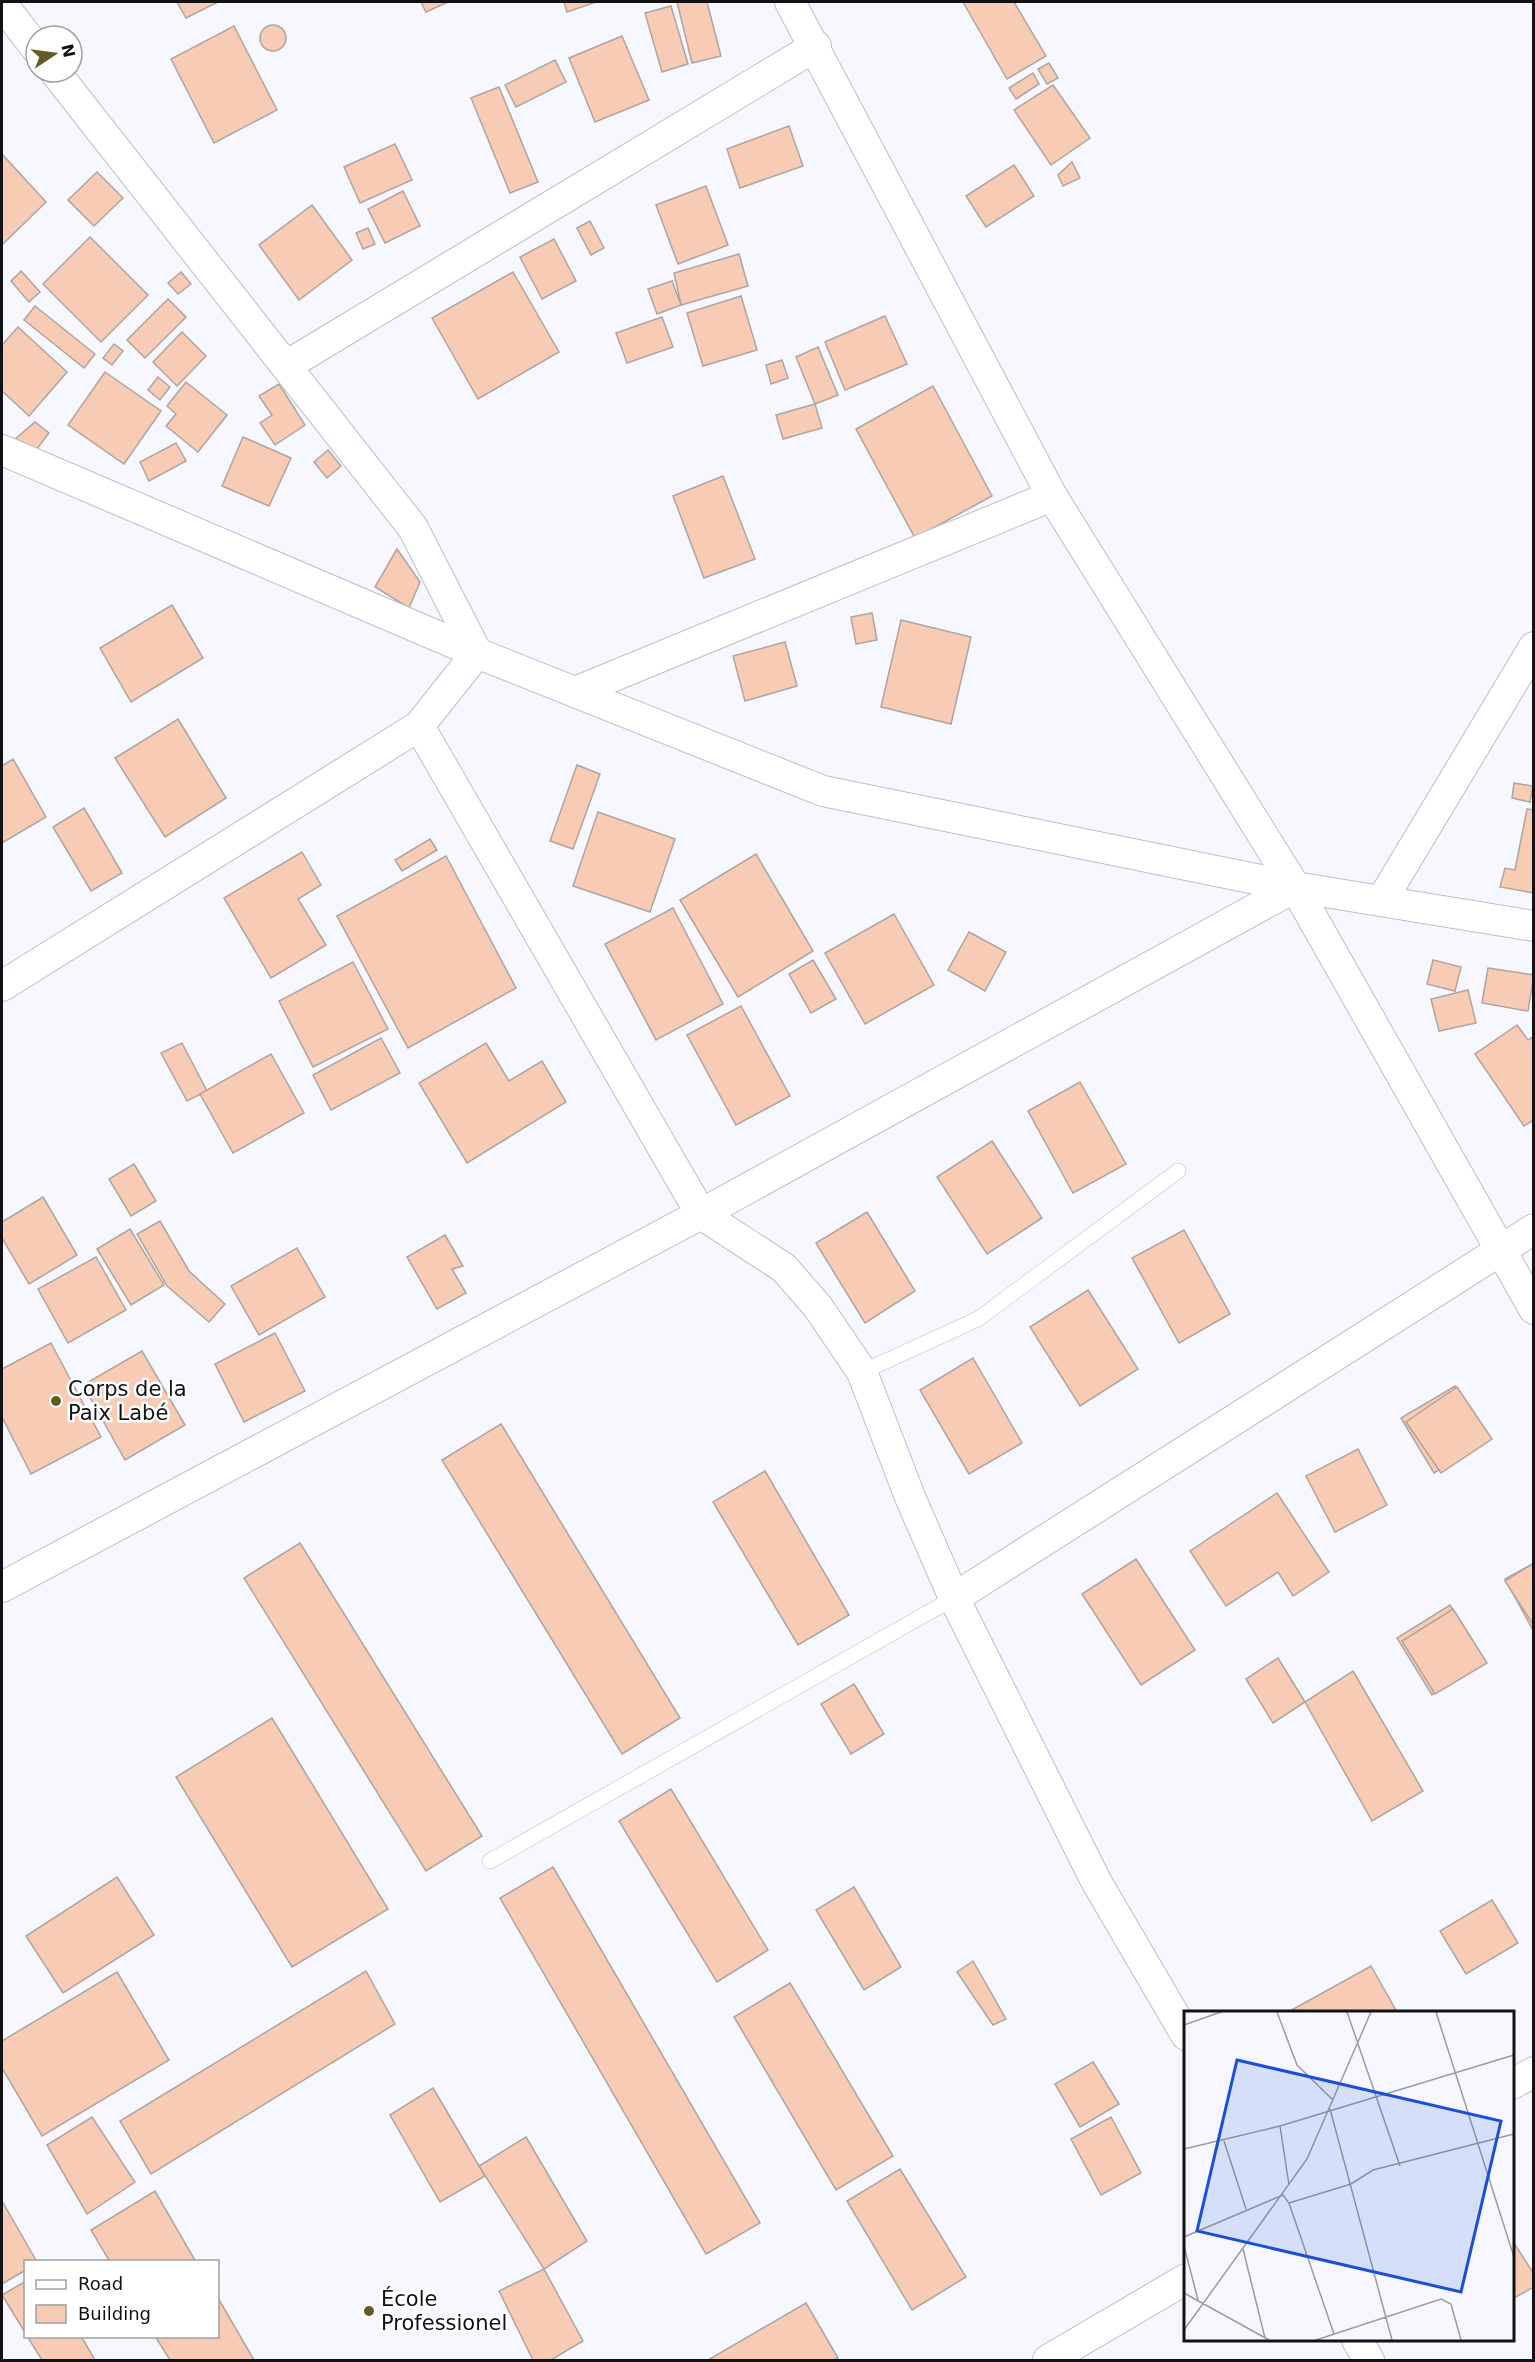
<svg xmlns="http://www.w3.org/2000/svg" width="1535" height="2362" viewBox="0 0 1535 2362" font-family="'DejaVu Sans',sans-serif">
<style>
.building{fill:#f8cbb4;stroke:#b0a49f;stroke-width:1.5}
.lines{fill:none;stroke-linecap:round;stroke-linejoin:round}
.service-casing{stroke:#bdbec9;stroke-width:16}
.minor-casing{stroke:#bdbec9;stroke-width:32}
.service{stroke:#fff;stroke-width:15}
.minor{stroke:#fff;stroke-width:30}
.poi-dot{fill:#645a26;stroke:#fff;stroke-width:2}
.labels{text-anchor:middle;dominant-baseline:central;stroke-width:5;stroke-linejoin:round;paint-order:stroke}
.poi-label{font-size:21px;fill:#121216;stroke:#fff;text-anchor:start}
.inset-road{fill:none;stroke:#9b9ca2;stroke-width:1.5}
.view{fill:#1d4ed8;fill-opacity:0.15;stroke:#1d4ed8;stroke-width:3}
.inset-edge{fill:none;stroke:#121216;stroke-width:3}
</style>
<rect width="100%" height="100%" fill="#f7f8ff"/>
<g class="building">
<polygon points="177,2 218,2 186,18"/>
<polygon points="421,2 448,2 426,12"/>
<polygon points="564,2 596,2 567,12"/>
<polygon points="677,2 707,2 721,56 692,63"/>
<polygon points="963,2 1014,2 1046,56 1007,79"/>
<polygon points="671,6 688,64 662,72 645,13"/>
<circle cx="273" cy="38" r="13"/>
<polygon points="234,26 277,110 214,143 171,59"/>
<polygon points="622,36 649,100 595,122 569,58"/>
<polygon points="555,60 566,82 516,107 505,85"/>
<polygon points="1049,63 1058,78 1047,84 1038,69"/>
<polygon points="1033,73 1039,84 1016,99 1009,88"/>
<polygon points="1053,85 1090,138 1051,165 1014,110"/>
<polygon points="499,87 538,182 510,193 471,98"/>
<polygon points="789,126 803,166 740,188 727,149"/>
<polygon points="395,144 412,180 360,203 344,167"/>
<polygon points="2,154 46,202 2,245"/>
<polygon points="1072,162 1080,178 1063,186 1058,175"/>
<polygon points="1014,165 1034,196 986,227 966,196"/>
<polygon points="97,172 123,198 94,226 68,200"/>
<polygon points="706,186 728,245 678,264 656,205"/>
<polygon points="403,191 420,226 385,243 368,209"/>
<polygon points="312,205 352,260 299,300 259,245"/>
<polygon points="590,221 604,248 591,255 577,228"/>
<polygon points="368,228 375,244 363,249 356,233"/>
<polygon points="90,237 148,295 101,342 43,284"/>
<polygon points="554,239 576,281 542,299 520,257"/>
<polygon points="739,254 748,286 681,305 674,273"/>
<polygon points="21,271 40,292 29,302 11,281"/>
<polygon points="181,272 191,284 178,294 168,283"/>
<polygon points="513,272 559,352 478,399 432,318"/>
<polygon points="672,281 681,305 657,314 648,289"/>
<polygon points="741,296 757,350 703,366 687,313"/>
<polygon points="168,299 186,317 145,358 127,340"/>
<polygon points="35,306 95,354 84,368 24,320"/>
<polygon points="885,316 907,364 845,390 825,342"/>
<polygon points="662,317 673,347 627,363 616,333"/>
<polygon points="18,327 67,372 29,416 2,391 2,345"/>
<polygon points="182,332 206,356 177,386 153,362"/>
<polygon points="114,344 123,351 112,365 103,358"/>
<polygon points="818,347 838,395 815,404 796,357"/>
<polygon points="782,360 788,378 771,384 766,365"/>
<polygon points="105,372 161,411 124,464 68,425"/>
<polygon points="158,377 170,387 160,400 148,390"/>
<polygon points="186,382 227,415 198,452 166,426 176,414 167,406"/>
<polygon points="279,384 305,425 275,445 260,423 272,415 259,396"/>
<polygon points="933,386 992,496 915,538 856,429"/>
<polygon points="815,404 822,428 783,439 776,415"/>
<polygon points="35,422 49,433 36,450 14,440"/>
<polygon points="243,437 291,458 269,506 222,486"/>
<polygon points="176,443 186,461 149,481 140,462"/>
<polygon points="328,450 341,466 327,478 314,462"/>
<polygon points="723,476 755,559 704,578 673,496"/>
<polygon points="397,549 420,582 409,608 375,587"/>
<polygon points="172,605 203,658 131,702 100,648"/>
<polygon points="872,613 877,640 856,644 851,617"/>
<polygon points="901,620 971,637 951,724 881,707"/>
<polygon points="785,642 797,686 745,701 733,656"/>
<polygon points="178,719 226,798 165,837 115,758"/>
<polygon points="13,759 46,817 2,843 2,766"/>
<polygon points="577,765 600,774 573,849 550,841"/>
<polygon points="1514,783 1533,786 1530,802 1512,798"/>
<polygon points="84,808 122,873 91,891 53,827"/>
<polygon points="1527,809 1534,810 1534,893 1500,887 1505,868 1515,870"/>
<polygon points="598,812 675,839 650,912 573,886"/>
<polygon points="430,839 437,850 402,871 395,860"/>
<polygon points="302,852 321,885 298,899 326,945 271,978 224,898"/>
<polygon points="756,854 813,951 738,997 680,900"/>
<polygon points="446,856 516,988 408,1048 337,916"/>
<polygon points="673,908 723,1004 656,1040 605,944"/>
<polygon points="894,914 934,985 865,1024 825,953"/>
<polygon points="969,932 1006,952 985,991 948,970"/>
<polygon points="813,960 836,999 811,1013 789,974"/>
<polygon points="1433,960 1461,967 1455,991 1427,984"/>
<polygon points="353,962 388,1029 313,1067 279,1001"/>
<polygon points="1488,968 1534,975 1528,1011 1482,1003"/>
<polygon points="1468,990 1476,1023 1439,1031 1431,999"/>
<polygon points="741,1006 790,1096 736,1125 687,1035"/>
<polygon points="1517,1025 1528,1040 1534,1036 1534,1120 1524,1126 1475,1054"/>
<polygon points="381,1038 400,1073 331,1110 313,1075"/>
<polygon points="182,1043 207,1091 187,1101 161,1053"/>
<polygon points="486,1043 509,1081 542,1061 566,1102 467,1163 419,1083"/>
<polygon points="271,1054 304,1113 233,1153 200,1094"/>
<polygon points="1080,1082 1126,1164 1073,1193 1028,1111"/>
<polygon points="992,1141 1042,1218 987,1254 937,1177"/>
<polygon points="134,1164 156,1201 131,1216 109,1179"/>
<polygon points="43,1197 77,1255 29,1284 2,1238 2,1222"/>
<polygon points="867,1212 915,1291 865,1323 816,1243"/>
<polygon points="160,1221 189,1271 225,1304 209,1322 167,1286 137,1234"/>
<polygon points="130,1229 164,1285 131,1305 97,1249"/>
<polygon points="1184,1230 1230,1314 1179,1343 1132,1258"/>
<polygon points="445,1235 463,1266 452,1269 466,1293 437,1309 407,1257"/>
<polygon points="297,1248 325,1297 259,1335 231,1286"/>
<polygon points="96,1257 126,1310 68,1343 38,1289"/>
<polygon points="1088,1290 1138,1369 1080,1406 1030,1327"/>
<polygon points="275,1333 305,1391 244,1422 215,1364"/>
<polygon points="51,1343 101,1437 31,1474 2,1417 2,1369"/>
<polygon points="142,1351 185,1425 125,1460 83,1385"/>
<polygon points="973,1358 1022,1443 969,1474 920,1390"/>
<polygon points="1455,1386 1488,1440 1434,1473 1401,1418"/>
<polygon points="1457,1387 1492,1439 1441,1473 1406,1422"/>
<polygon points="501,1424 680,1718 622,1754 442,1460"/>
<polygon points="1358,1449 1387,1505 1335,1532 1306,1476"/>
<polygon points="765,1471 849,1615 798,1645 713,1502"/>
<polygon points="1277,1493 1329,1572 1293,1596 1278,1572 1226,1606 1190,1551"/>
<polygon points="300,1543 482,1836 426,1871 244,1578"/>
<polygon points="1136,1559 1195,1650 1141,1685 1082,1594"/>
<polygon points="1534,1563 1534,1632 1505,1579"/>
<polygon points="1534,1563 1534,1626 1505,1581"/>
<polygon points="1450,1605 1484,1662 1432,1695 1397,1638"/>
<polygon points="1453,1609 1487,1663 1435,1694 1402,1641"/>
<polygon points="1278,1658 1305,1702 1273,1723 1246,1679"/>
<polygon points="1353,1671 1423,1791 1372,1821 1305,1702"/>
<polygon points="854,1684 884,1734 851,1754 821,1704"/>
<polygon points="272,1718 388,1909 292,1967 176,1777"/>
<polygon points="671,1789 768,1950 717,1982 619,1821"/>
<polygon points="553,1867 760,2223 706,2254 500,1898"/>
<polygon points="117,1877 154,1935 63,1993 26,1936"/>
<polygon points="854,1887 901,1967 864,1990 816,1910"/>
<polygon points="1492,1900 1518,1943 1466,1974 1440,1931"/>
<polygon points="973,1961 1006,2019 993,2025 957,1972"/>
<polygon points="1371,1966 1397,2012 1288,2012"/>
<polygon points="366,1971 395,2024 151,2174 120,2121"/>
<polygon points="117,1972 169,2060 42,2136 2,2068 2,2041"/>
<polygon points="790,1983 893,2156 836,2190 734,2017"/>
<polygon points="1093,2062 1119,2104 1080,2127 1055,2084"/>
<polygon points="433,2088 485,2176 440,2202 390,2115"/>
<polygon points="92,2117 135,2182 87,2214 47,2145"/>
<polygon points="1111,2117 1141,2173 1101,2195 1071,2139"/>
<polygon points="526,2137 587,2241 544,2269 479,2166"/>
<polygon points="900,2169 966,2277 912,2310 847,2201"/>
<polygon points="155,2191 196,2262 110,2262 91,2230"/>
<polygon points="2,2201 37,2262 26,2262 26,2270 2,2284"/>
<polygon points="1512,2240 1534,2274 1534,2287 1512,2299"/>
<polygon points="544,2269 583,2341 551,2360 533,2360 499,2291"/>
<polygon points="26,2281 26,2334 2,2295"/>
<polygon points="218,2298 254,2360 170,2360 155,2336 218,2336"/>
<polygon points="806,2303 838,2358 833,2360 708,2360"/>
<polygon points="27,2336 81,2336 95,2360 42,2360"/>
</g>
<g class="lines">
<defs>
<g id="service">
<polyline points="862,1372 978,1319 1178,1171"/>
<polyline points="490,1861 954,1598"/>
</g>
<g id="minor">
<polyline points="790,2 1052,496 1295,887 1534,1309"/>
<polyline points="2,4 36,48"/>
<polyline points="286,366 816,46"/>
<polyline points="2,450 477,653 823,791 1295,887 1534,926"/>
<polyline points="575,692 1052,496"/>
<polyline points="419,726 701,1214 784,1268 818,1307 862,1372 910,1497 954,1598 1096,1881 1186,2035"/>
<polyline points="1382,900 1534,647"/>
<polyline points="2,986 419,726 477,653 413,528 55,72"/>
<polyline points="2,1587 701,1214 1295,887"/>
<polyline points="954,1598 1534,1229"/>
<polyline points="1512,2084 1534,2072"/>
<polyline points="1357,2340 1369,2360"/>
<polyline points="1048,2360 1186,2279"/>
</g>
</defs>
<use href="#service" class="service-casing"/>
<use href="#minor" class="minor-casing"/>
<use href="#service" class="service"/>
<use href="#minor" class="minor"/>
</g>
<g class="poi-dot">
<circle cx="56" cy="1401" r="6"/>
<circle cx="369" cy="2311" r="6"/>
</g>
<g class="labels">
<g class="poi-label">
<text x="68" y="1389">Corps de la<tspan x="68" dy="24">Paix Labé</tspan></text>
<text x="381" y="2299">École<tspan x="381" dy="24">Professionel</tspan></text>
</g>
</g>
<g transform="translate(1184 2011)">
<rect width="330" height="330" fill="#f7f8ff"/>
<path class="inset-road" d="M 93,1 L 113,54 L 149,89M 163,1 L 216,155M 252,1 L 330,246M 0,14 L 37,1M 146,98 L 208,329M 96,115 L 105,174M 40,130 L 62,198M 0,138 L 96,115 L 330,44M 105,192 L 167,173 L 189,159 L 330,123M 0,226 L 99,184 L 105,192 L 150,323M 0,235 L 14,289M 59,238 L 81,327M 0,282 L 85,329M 0,319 L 123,148 L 187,1M 132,329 L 257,288 L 267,293 L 277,329"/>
<path class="view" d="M 53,49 L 317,110 L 277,281 L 13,220 Z"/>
<rect width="330" height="330" class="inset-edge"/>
</g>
<rect width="1535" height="2362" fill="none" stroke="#121216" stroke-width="6"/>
<rect x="24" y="2260" width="195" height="78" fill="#ffffff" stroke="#a0a0a2" stroke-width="1.5"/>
<rect x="36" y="2280" width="30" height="9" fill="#ffffff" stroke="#a0a0a2" stroke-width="1.5"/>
<text x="78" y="2290" font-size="18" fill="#121216">Road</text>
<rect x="36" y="2305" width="30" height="18" fill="#f8cbb4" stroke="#a0a0a2" stroke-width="1.5"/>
<text x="78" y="2320" font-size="18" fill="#121216">Building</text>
<g transform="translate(54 54) rotate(77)"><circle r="28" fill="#ffffff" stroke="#a0a0a2" stroke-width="1.5"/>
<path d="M0-4.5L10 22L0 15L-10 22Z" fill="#645a26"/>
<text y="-9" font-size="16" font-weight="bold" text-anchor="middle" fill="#121216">N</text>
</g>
</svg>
